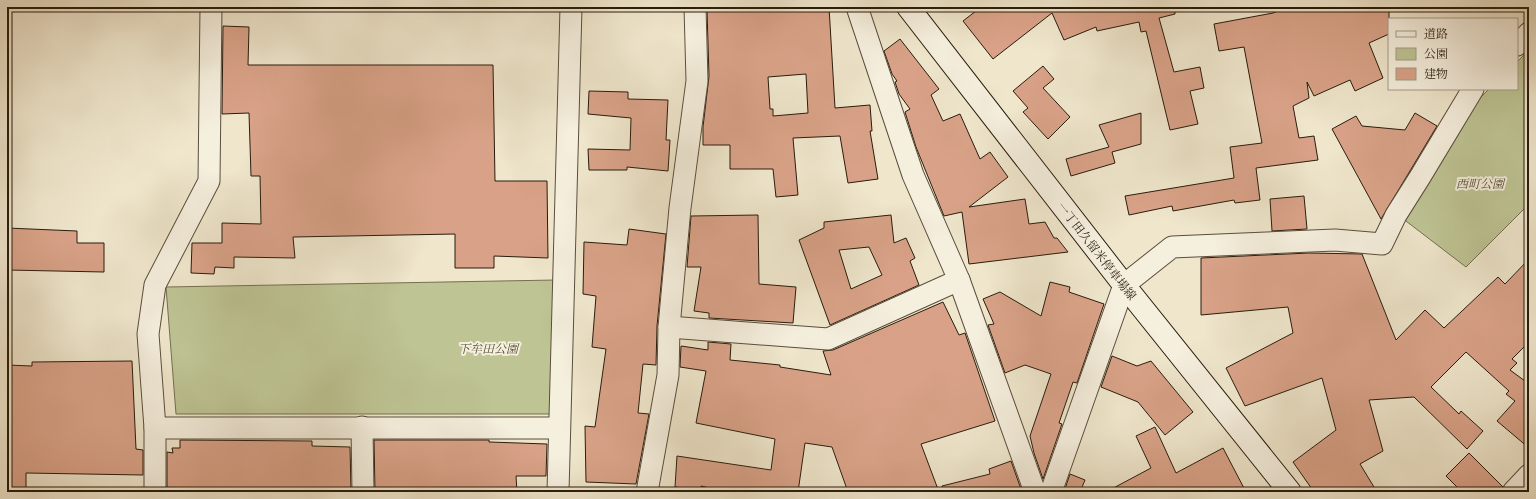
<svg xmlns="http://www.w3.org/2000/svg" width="1536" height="499" viewBox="0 0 1536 499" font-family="'Libre Caslon Text','Noto Serif JP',serif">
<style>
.green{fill:#bec494;stroke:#747050}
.building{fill:#d9a288;stroke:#291c0c;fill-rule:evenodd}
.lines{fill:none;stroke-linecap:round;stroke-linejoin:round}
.minor-casing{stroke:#5a4e3c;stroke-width:23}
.secondary-casing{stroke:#291c0c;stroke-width:24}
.minor{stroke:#f5efde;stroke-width:21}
.secondary{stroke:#f5efde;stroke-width:22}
.labels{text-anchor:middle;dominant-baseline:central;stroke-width:4;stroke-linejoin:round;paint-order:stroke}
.park-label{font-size:12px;font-style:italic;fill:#564e35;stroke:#f5efde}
.street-label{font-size:12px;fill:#291c0c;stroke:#f5efde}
</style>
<rect width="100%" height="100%" fill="#efe6cc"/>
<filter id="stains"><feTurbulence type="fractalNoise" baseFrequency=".005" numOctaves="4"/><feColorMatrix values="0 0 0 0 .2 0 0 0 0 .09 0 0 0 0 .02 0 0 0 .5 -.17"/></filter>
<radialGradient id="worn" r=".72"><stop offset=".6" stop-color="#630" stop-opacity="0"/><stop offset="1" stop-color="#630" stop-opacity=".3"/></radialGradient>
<g class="green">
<polygon points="1529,50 1529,204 1466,267 1402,218 1462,116 1489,89 1517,89 1517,62"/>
<polygon points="556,280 553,414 176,414 166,287"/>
</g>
<g class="building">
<path d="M 744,7 L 761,7 L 761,11 L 829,7 L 835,108 L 870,105 L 872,131 L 870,131 L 878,179 L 848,183 L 840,136 L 793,138 L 798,195 L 776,197 L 773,169 L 730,169 L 730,145 L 703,145 L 703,127 L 709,76 L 707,10 L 744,9 ZM 806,74 L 808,113 L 773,116 L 773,109 L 770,109 L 768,77 Z"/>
<polygon points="981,7 1175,7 1175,14 1159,18 1174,72 1200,67 1204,88 1190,91 1198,124 1170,130 1146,31 1141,32 1139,22 1097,31 1096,27 1064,40 1052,13 993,59 963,21"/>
<polygon points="1286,7 1389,7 1389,34 1369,43 1383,78 1355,91 1350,80 1314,96 1307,82 1309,98 1293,106 1299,138 1314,136 1318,160 1256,168 1260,200 1235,203 1234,200 1173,211 1172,206 1129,215 1125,196 1234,178 1230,147 1262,143 1244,47 1219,51 1214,24 1273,13"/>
<polygon points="223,26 249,27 248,65 493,65 495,181 547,181 548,258 494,256 494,268 455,268 455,234 293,237 295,258 234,257 234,268 215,267 214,274 191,273 192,243 222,243 222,223 261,224 260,176 251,176 249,113 222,114"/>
<polygon points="900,39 939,89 931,95 943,121 960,114 980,159 990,152 1008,177 969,207 1025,199 1029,224 1045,222 1054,238 1057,238 1068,252 969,264 962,212 944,216 916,147 905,112 910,109 899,94 895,82 897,81 892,74 884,51"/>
<polygon points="1043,66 1054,79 1043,88 1070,117 1048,139 1023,112 1028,108 1013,91"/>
<polygon points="589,91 628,92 628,99 668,100 666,140 670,140 668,171 627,167 627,170 589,170 588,149 630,150 631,118 588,114"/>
<polygon points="1141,113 1141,144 1112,152 1115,163 1071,176 1066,159 1109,147 1099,125"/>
<polygon points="1415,113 1437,126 1381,219 1332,129 1356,116 1362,126 1405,130"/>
<polygon points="1304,196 1307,229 1272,231 1270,199"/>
<polygon points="758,215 759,284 796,287 793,323 709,318 709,313 694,311 701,267 687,267 691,216"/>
<path d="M 891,215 L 894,243 L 906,238 L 915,258 L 910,261 L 919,285 L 830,325 L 799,240 L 824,228 L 824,222 ZM 869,247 L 882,275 L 851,289 L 839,250 Z"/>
<polygon points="7,228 77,231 77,243 104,243 104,272 7,270"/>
<polygon points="629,229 666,234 657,326 656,365 643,364 638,413 649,414 636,484 586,482 585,426 595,427 606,349 592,347 596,296 583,294 584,242 627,245"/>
<polygon points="1309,253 1362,254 1396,340 1425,310 1444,328 1498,277 1505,284 1529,259 1529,342 1512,359 1517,363 1510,370 1529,384 1529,448 1497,421 1515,401 1506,394 1509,391 1466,352 1431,387 1459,414 1461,411 1483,431 1467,449 1414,397 1369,400 1383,451 1360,464 1377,492 1314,492 1293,462 1336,430 1322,378 1245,406 1226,368 1293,333 1288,307 1201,315 1201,258"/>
<polygon points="1050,282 1070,287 1069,292 1104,304 1077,383 1073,382 1059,423 1062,424 1043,479 1034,453 1030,436 1051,374 1025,365 1005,373 988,325 994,324 983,299 1000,292 1041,316"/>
<polygon points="943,302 959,335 965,333 995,421 921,444 939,492 848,492 832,447 805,443 798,492 727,492 701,486 701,490 675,487 677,456 771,470 775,439 696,423 706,371 680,367 681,346 708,350 708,342 731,344 730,360 780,365 780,367 831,375 823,351 833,350"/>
<polygon points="1112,356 1137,366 1151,361 1193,412 1165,435 1138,402 1101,387"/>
<polygon points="132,361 136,449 143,450 143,475 26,473 26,492 7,492 7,365 32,366 32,362"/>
<polygon points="1155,427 1176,473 1223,448 1246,492 1106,492 1151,468 1136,436"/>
<polygon points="180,440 312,441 312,446 350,447 351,492 167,492 167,452 173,453 172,448 180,448"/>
<polygon points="374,440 489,440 489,442 547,444 546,476 516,476 517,492 375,492"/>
<polygon points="1469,453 1503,487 1501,492 1462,492 1446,476"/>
<polygon points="1011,461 1022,492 943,492 942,486 990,474 989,469"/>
<polygon points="1070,474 1085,480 1080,492 1064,492"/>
</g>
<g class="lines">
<defs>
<g id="minor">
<polyline points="857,7 913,175 959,280 1035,492"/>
<polyline points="1517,45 1529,33"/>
<polyline points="669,327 828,339 959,280"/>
<polyline points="362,427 363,492"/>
<polyline points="155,428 559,428"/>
<polyline points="155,492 155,428 148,334 155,285 209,181 211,7"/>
<polyline points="558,492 571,7"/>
<polyline points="647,492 668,375 669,327 680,208 697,81 695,7"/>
<polyline points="1051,492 1124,285 1172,247 1335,240 1382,244 1396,215 1420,177 1473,89"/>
<polyline points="1513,492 1529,475"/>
</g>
<polyline id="secondary" points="908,7 1124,285 1290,492"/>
</defs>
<use href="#minor" class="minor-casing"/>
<use href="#secondary" class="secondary-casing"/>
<use href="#minor" class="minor"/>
<use href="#secondary" class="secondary"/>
</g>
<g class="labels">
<g class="park-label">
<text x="1480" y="183">西町公園</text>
<text x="488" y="348">下牟田公園</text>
</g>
<g class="street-label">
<text transform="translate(1097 251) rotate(52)">一丁田久留米停車場線</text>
</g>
</g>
<rect width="1536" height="499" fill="none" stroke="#efe6cc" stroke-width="24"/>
<rect x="8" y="8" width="1520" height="483" fill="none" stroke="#291c0c" stroke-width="2"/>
<rect x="12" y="12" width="1512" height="475" fill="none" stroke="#291c0c"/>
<rect x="1388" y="18" width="130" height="72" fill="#f5efde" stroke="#a39b8a"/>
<rect x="1396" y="31" width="20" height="6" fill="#f5efde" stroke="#a39b8a"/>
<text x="1424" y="38" font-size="12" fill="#291c0c">道路</text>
<rect x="1396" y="48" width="20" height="12" fill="#bec494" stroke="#a39b8a"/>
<text x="1424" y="58" font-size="12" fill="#291c0c">公園</text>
<rect x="1396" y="68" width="20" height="12" fill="#d9a288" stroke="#a39b8a"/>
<text x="1424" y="78" font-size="12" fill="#291c0c">建物</text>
<rect width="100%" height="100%" filter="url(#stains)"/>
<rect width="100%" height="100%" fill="url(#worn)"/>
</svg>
